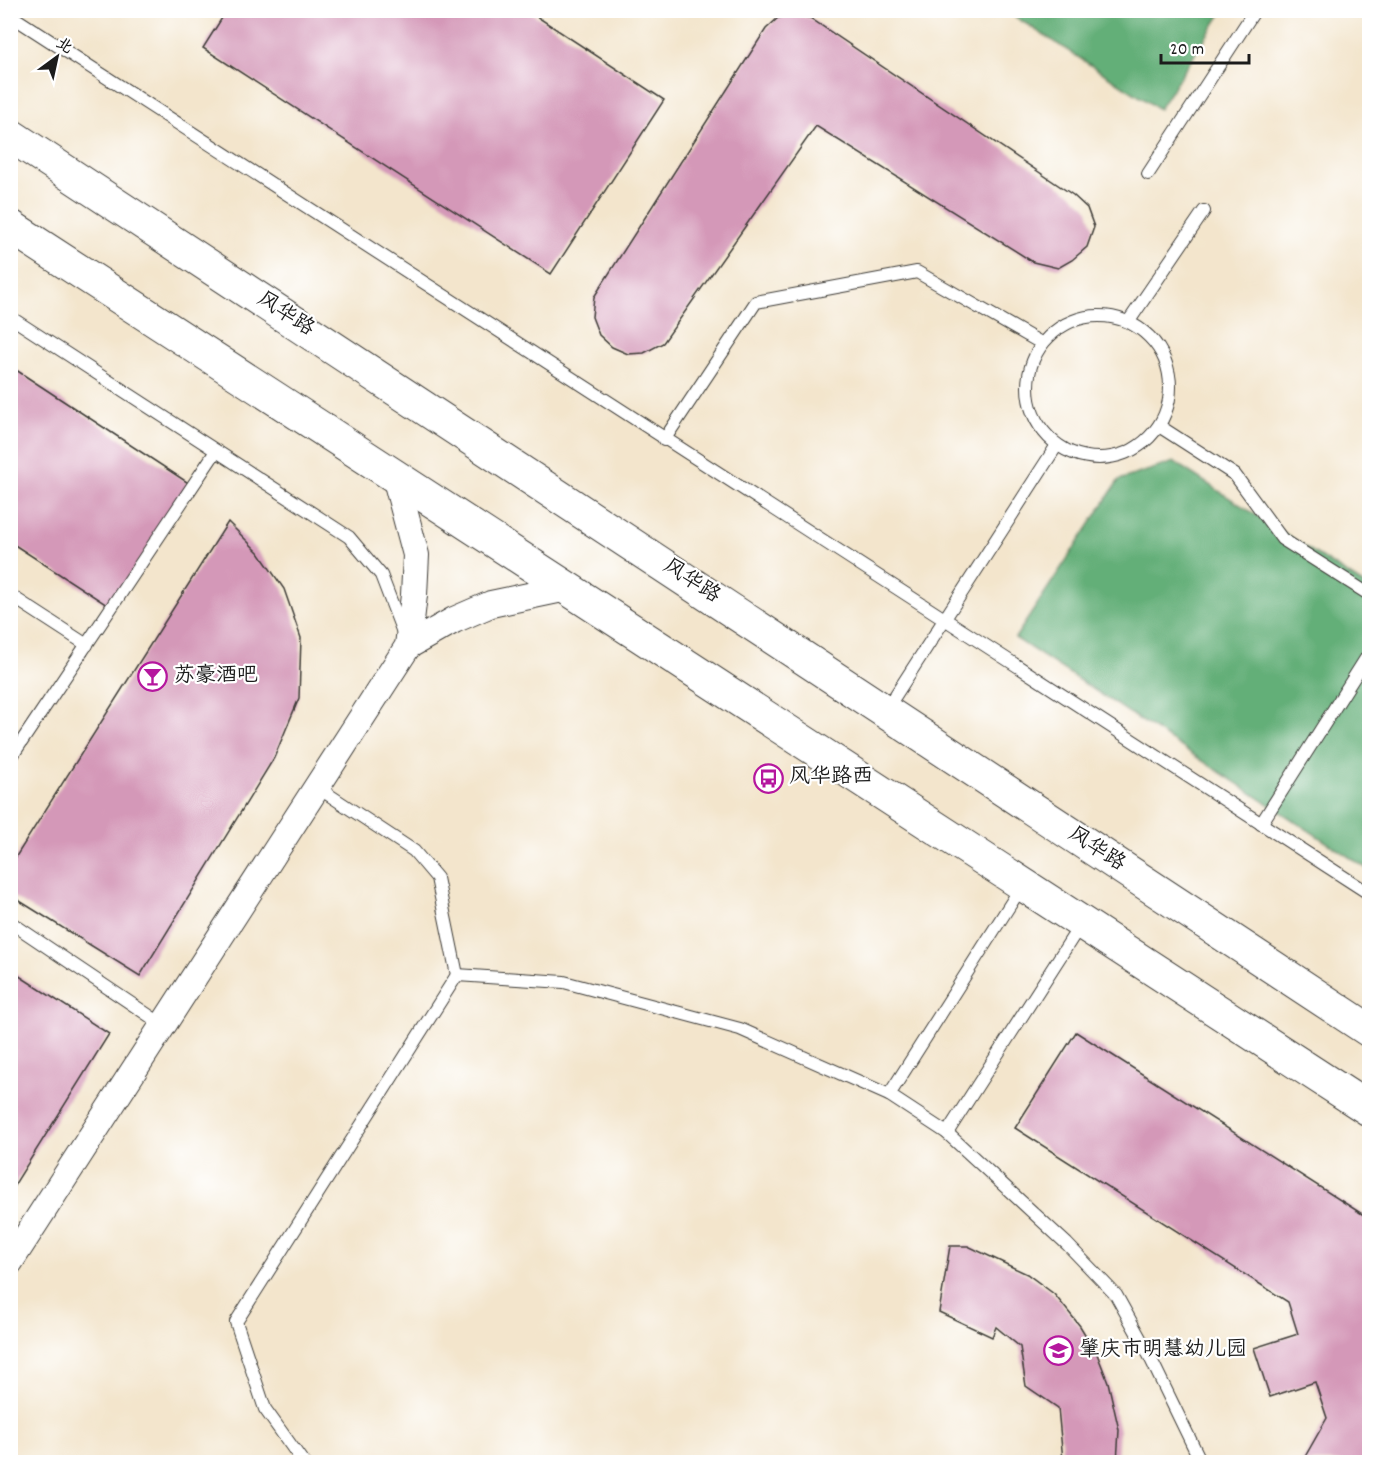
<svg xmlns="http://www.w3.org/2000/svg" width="1380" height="1473" viewBox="0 0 1380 1473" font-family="Dekko,'LXGW WenKai TC',sans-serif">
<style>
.forest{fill:#63af78;stroke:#40664a;stroke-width:1.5}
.building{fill:#d498b8}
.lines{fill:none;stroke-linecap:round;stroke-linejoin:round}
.service-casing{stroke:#3c3a36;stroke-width:14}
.minor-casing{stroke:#3c3a36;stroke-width:28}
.secondary-casing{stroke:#3c3a36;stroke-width:35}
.service{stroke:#fff;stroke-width:12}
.minor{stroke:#fff;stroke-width:26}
.secondary{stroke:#fff;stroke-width:33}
.labels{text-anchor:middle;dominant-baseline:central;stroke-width:4.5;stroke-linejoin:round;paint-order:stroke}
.street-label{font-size:21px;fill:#1c1c1c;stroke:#fff}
.poi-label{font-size:21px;fill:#1c1c1c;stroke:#fff;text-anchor:start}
</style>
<rect width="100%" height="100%" fill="#fff"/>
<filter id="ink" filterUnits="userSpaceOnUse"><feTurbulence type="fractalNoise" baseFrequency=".0167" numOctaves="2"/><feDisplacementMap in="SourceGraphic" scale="12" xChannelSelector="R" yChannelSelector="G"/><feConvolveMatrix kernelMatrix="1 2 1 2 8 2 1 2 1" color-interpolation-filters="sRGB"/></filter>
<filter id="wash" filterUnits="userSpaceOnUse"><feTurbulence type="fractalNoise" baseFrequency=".008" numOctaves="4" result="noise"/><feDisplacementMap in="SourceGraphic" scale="24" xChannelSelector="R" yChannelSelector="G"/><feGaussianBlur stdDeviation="1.35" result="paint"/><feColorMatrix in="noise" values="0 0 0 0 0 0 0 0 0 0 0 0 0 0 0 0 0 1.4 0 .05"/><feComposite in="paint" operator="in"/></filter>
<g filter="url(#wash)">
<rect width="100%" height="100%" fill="#f3e5cc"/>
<g class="forest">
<polygon points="1006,11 1223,11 1159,109"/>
<polygon points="1174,462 1369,588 1369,870 1015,638 1119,480"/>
</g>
<g id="blocks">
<g class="building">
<polygon points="227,10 527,10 664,100 551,274 203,48"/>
<polygon points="794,15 810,18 1073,195 1087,208 1094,227 1087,247 1072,260 1058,268 1033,262 816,126 663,343 644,353 628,354 612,347 599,335 592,317 594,297 766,29 778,18"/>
<polygon points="10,366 190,484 110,607 10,542"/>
<polygon points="228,522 259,553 284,589 301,638 299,698 274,758 140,976 10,895 10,866"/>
<polygon points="10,970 109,1034 10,1192"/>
<polygon points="1076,1032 1370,1219 1370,1462 1302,1462 1327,1418 1315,1382 1270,1397 1254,1348 1298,1334 1288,1302 1015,1128"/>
<polygon points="950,1246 968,1246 1027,1274 1054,1294 1080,1326 1097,1354 1108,1382 1119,1430 1117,1462 1063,1460 1058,1408 1026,1386 1020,1347 996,1327 992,1337 939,1312"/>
</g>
</g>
</g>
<g filter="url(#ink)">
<use href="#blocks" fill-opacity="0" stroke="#3c3a36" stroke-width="1.5"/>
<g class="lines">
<defs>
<g id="service">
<polyline points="10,15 1370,894"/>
<polyline points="1148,174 1255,10"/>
<circle cx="1099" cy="387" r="71"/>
<polyline points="10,317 349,537 381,575 404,635"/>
<polyline points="1129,321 1204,211"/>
<polyline points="1159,426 1235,475 1282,539 1370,595"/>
<polyline points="664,440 756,302 917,272 1041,343"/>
<polyline points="10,595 87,645"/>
<polyline points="886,710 1057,445"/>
<polyline points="10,759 216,451"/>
<polyline points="317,787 414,851 437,878 457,975"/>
<polyline points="1261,824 1370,652"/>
<polyline points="10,922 163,1025"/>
<polyline points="889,1095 1022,886"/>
<polyline points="947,1133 1081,924"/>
<polyline points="303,1462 265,1409 236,1322 457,975 564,982 740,1029 889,1095 947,1133 1067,1244 1116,1295 1147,1351 1201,1462"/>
</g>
<g id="minor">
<polyline points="408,646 454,620 491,604 567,588"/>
<polyline points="10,1262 408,646 414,595 416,555 395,476"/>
</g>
<g id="secondary">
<polyline points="10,135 1370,1031"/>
<polyline points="10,226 1370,1110"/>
</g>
</defs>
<use href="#service" class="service-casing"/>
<use href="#minor" class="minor-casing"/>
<use href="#secondary" class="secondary-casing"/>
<use href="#service" class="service"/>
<use href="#minor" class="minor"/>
<use href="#secondary" class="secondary"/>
</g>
</g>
<defs>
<symbol id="bar-ring" viewBox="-11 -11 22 22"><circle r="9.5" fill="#fff" stroke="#b5179e" stroke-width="1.5"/><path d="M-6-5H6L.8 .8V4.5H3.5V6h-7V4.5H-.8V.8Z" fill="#b5179e"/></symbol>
<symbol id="bus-ring" viewBox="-11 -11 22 22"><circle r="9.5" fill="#fff" stroke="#b5179e" stroke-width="1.5"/><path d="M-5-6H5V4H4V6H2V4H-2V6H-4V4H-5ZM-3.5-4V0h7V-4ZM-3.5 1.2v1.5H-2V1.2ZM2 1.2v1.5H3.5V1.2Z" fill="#b5179e"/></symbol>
<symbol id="school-ring" viewBox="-11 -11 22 22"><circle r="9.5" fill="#fff" stroke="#b5179e" stroke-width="1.5"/><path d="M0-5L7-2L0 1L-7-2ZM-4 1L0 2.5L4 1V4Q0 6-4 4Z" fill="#b5179e"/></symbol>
</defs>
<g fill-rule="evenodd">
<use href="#bar-ring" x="136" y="660" width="33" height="33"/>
<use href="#bus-ring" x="752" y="762" width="33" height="33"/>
<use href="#school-ring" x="1042" y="1334" width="33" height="33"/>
</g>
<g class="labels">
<g class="street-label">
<text transform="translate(285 315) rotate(33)">风华路</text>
<text transform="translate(691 582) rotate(33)">风华路</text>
<text transform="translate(1096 850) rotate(33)">风华路</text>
</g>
<g class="poi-label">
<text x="174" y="677">苏豪酒吧</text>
<text x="789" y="778">风华路西</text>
<text x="1079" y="1351">肇庆市明慧幼儿园</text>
</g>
</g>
<rect width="1380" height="1473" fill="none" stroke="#fff" stroke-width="36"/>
<g transform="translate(57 57) rotate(33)" stroke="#ffffff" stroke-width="4.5" paint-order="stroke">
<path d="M0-4.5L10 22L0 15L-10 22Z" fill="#1c1c1c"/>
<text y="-9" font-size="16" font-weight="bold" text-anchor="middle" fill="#1c1c1c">北</text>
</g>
<path d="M1161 54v9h88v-9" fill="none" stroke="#1c1c1c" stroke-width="3"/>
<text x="1170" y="54" font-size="18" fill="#1c1c1c" stroke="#ffffff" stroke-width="4.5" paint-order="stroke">20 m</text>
</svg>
